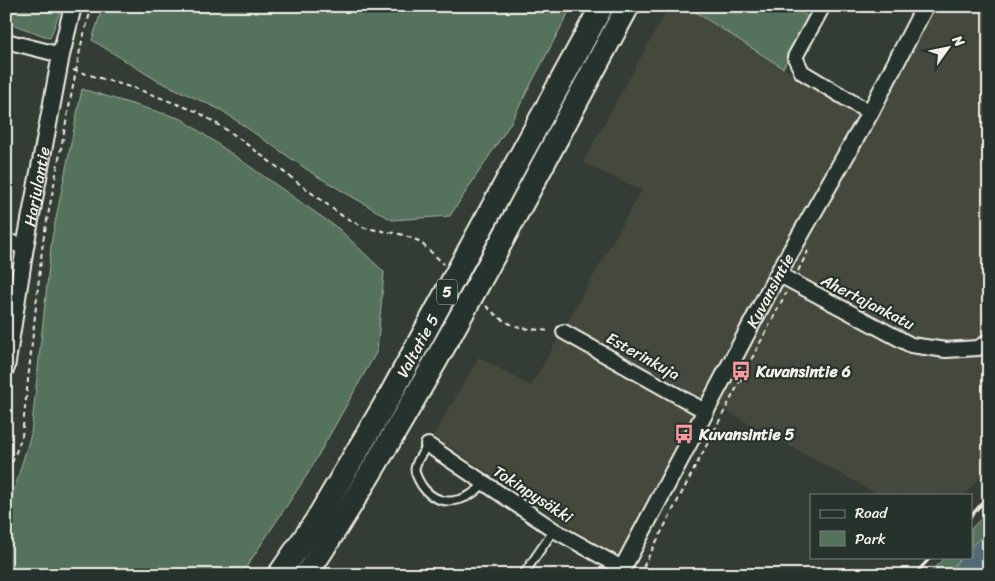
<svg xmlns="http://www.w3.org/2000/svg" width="995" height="581" viewBox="0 0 995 581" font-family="Sriracha,sans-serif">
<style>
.built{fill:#44493e}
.green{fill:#55735c;stroke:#a4b2a2}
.water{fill:#526a76;stroke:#93a0a4}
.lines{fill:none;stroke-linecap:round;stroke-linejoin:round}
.service-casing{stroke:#f4f1e8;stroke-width:11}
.minor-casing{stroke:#f4f1e8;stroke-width:18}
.tertiary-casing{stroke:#f4f1e8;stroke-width:20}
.trunk-casing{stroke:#f4f1e8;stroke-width:26}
.path{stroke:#f4f1e8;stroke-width:2;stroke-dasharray:5 4;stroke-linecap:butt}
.service{stroke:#26332d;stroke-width:7}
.minor{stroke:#26332d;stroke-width:14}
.tertiary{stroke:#26332d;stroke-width:16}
.trunk{stroke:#26332d;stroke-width:22}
.rail{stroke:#f4f1e8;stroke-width:3}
.labels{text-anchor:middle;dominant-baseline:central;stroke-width:4.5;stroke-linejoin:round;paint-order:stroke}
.shield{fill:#26332d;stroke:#b6b8b0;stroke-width:1}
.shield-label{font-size:15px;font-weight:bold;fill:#f4f1e8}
.street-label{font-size:16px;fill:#f4f1e8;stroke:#26332d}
.poi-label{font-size:16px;font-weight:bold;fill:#f4f1e8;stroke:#26332d;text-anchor:start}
</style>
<rect width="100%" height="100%" fill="#343d35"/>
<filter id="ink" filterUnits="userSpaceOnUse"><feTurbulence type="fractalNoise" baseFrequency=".02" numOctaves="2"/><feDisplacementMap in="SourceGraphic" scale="10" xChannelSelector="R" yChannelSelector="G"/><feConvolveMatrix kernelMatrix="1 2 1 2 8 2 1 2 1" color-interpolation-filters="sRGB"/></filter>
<g filter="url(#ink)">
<polygon class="built" points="669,6 686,6 783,68 863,115 920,6 989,6 989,467 964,495 880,495 700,397 668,472 622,560 433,436 479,357 531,386 642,190 583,163"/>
<g class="green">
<polygon points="6,6 62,6 50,38 6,22"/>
<polygon points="103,6 572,6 510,124 450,216 392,220 315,175 221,110 156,80 92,40"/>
<polygon points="686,6 786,6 810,17 783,68"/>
<polygon points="82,89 182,119 339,229 384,272 377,351 307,475 241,575 6,575 6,516 31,434 52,238"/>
<polygon points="989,510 989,529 971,547 971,529"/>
<polygon points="945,557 962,557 946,575 928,575"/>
</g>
<polygon class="water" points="989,529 989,575 946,575 962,557 971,557 971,547"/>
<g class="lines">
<defs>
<g id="service">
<path d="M 428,445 C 423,452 416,460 415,469 C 415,475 419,481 422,486 C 439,510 468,502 484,483"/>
<polyline points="523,575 554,530"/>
</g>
<g id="minor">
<polyline points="823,6 795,57 802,72 870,113"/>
<polyline points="6,41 61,55"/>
<polyline points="6,241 25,247"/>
<polyline points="778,274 911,345 946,350 978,348 989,341"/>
<polyline points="564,332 705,411"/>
<polyline points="428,445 554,530 622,568"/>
</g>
<g id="tertiary">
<path id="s1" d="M 6,368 L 25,247 L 61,55 L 73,6"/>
<path id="s2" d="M 619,575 L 778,274 L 870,113 L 925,6"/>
</g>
<g id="trunk">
<path id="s3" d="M 279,575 L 316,521 L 391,394 L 602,6"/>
<path d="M 306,575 C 426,393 524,197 628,6"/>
</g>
</defs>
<use href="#service" class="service-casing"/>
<use href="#minor" class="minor-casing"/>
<use href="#tertiary" class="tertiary-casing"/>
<use href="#trunk" class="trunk-casing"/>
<g class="path">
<polyline points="73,70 140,90 198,112 233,134 341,215 365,228 400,234 419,241 444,264"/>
<polyline points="798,271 808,251"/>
<path d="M 486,306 C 510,329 520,328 551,331"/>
<polyline points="6,479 22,436 43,241 81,45 92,6"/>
<polyline points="639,575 786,293"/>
</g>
<use href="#service" class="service"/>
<use href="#minor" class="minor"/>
<use href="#tertiary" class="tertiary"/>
<use href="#trunk" class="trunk"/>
<g class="rail">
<polyline points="971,516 989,495"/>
<polyline points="914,575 931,557"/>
</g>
</g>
</g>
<defs>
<symbol id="bus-bare" viewBox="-9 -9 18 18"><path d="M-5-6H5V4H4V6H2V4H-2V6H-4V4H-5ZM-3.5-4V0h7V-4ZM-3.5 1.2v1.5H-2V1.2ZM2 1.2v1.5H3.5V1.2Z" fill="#ff9aa2" stroke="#26332d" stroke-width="2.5" paint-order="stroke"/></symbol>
</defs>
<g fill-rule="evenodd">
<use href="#bus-bare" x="727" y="357" width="28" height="28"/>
<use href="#bus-bare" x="670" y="420" width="28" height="28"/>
</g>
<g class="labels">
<rect class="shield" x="437" y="279.5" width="20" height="25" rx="4"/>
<g class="shield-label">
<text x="447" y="292">5</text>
</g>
<g class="street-label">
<text stroke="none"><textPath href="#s1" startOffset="184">Harjulantie</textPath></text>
<text stroke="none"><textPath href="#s2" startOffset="322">Kuvansintie</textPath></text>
<text transform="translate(868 302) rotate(27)">Ahertajankatu</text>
<text stroke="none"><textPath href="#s3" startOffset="268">Valtatie 5</textPath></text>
<text transform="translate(643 356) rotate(29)">Esterinkuja</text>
<text transform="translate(533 494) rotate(33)">Tokinpysäkki</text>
</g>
<g class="poi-label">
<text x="756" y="371">Kuvansintie 6</text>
<text x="699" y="434">Kuvansintie 5</text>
</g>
</g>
<rect width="995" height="581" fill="none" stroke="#26332d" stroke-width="25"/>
<rect x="12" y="12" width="970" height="556" fill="none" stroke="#f4f1e8" stroke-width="2" filter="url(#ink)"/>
<rect x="810" y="494" width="162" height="65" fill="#26332d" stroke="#787f78"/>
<rect x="820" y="510" width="25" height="8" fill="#26332d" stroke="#787f78"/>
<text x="855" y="518" font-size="15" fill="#f4f1e8">Road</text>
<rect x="820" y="531" width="25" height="15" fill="#55735c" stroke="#787f78"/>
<text x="855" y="544" font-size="15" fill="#f4f1e8">Park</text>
<g transform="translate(948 48) rotate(57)" stroke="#26332d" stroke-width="4" paint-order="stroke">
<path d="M0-4L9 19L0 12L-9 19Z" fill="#f4f1e8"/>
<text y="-8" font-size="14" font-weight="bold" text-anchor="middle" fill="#f4f1e8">N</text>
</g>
</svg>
